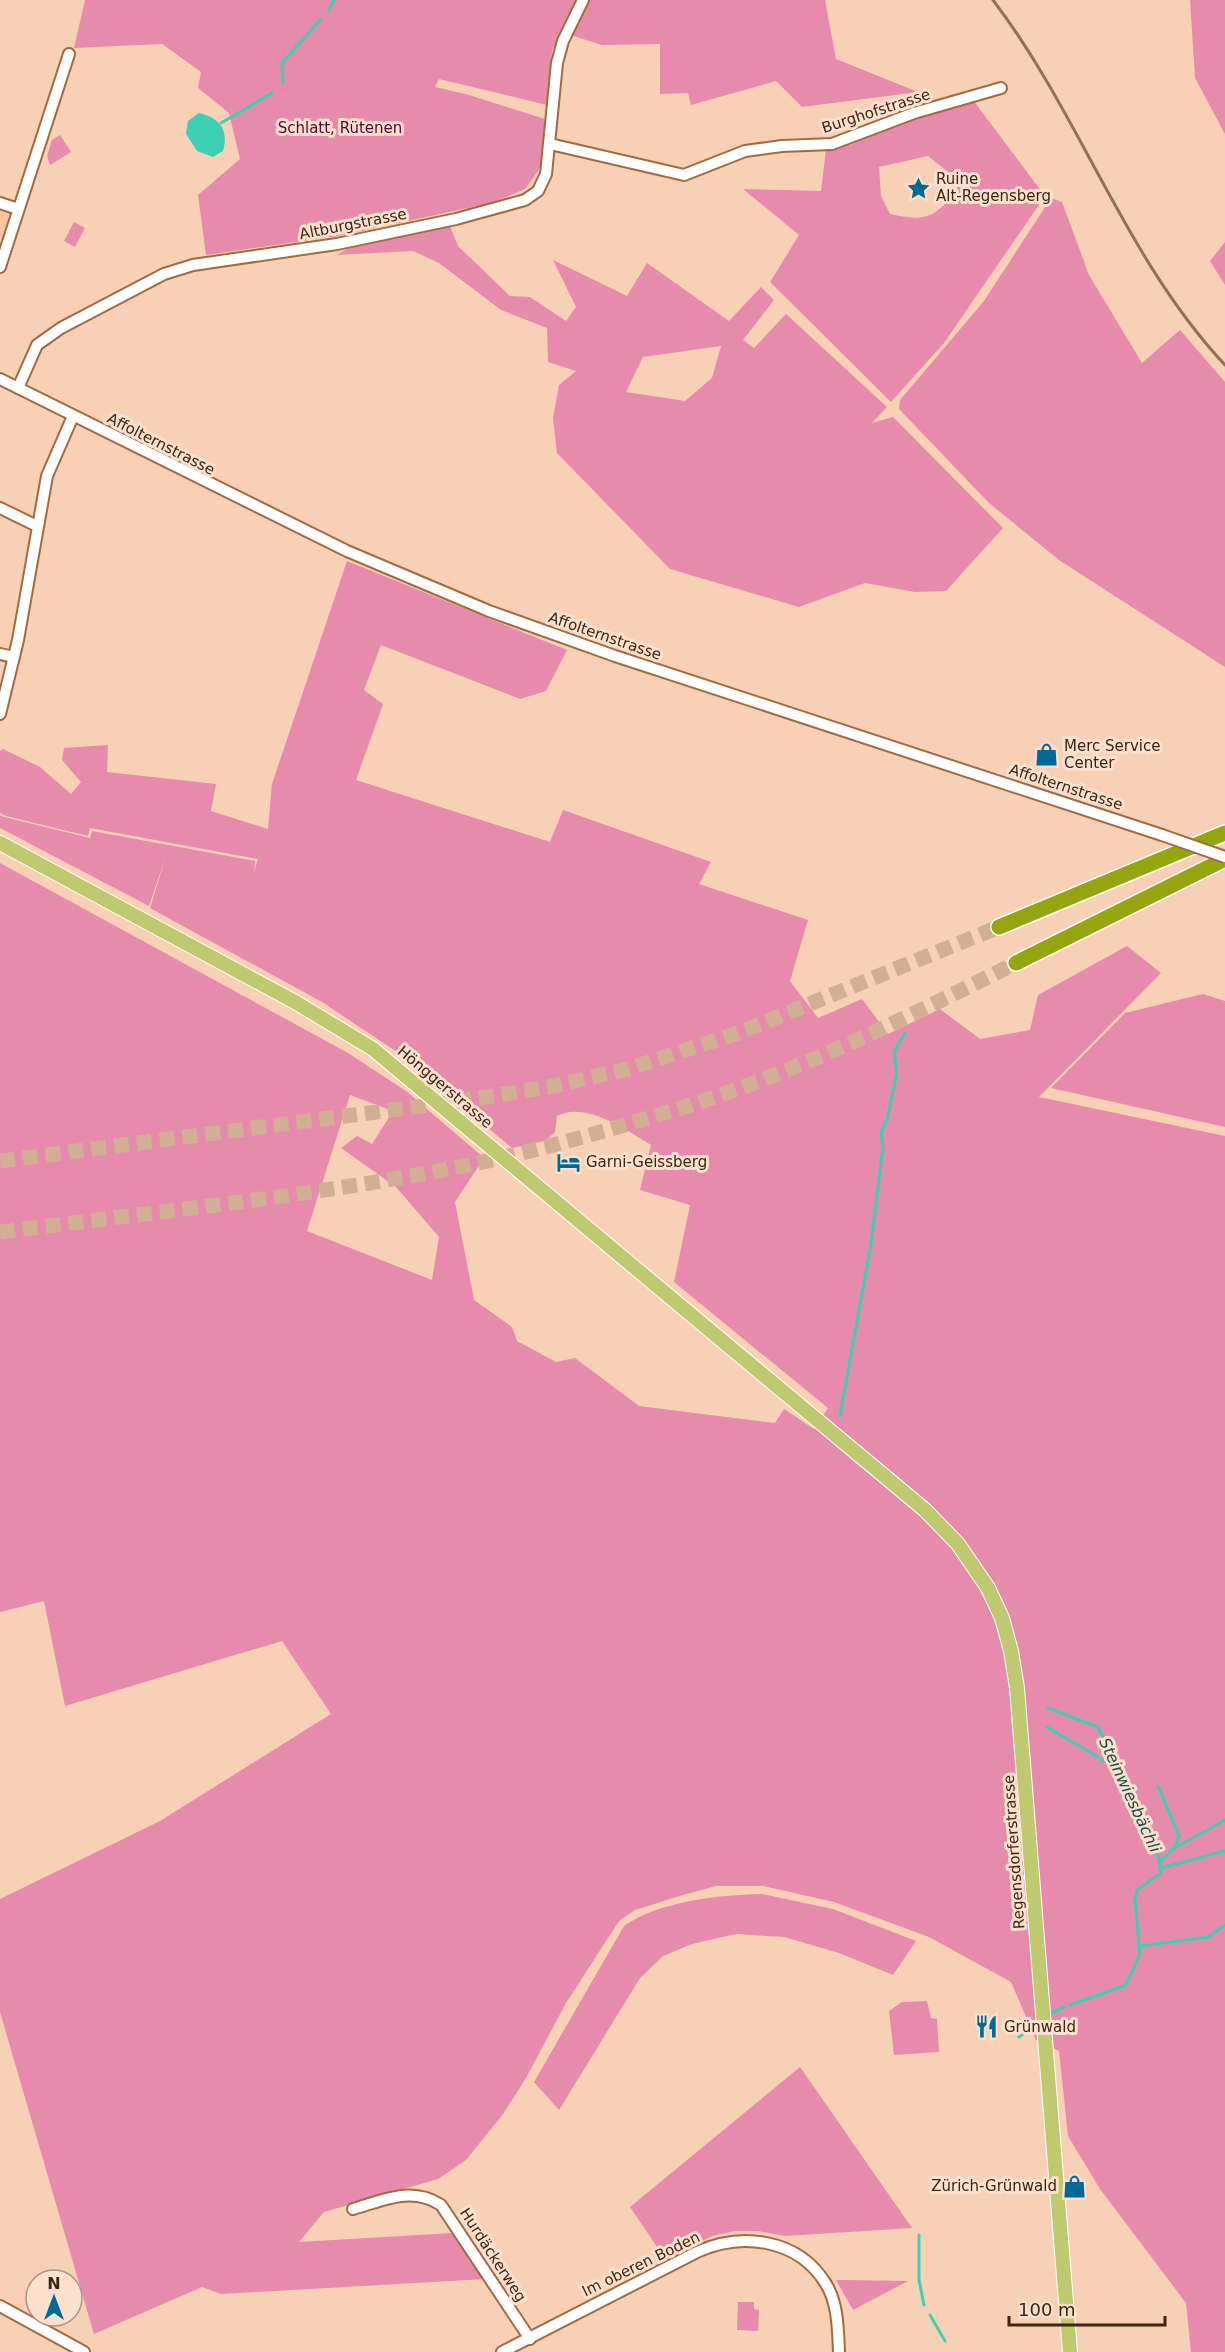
<svg xmlns="http://www.w3.org/2000/svg" width="1225" height="2352" viewBox="0 0 1225 2352" font-family="'DejaVu Sans',sans-serif">
<style>
.built{fill:#fcc49c}
.green{fill:#e78bad;fill-rule:evenodd}
.water{fill:#3ed0b4}
.lines{fill:none;stroke-linecap:round;stroke-linejoin:round}
.stream{stroke:#3ed0b4;stroke-width:3}
.highway-tunnel{stroke:#d2ae95;stroke-width:15;stroke-dasharray:15 8;stroke-linecap:butt}
.minor-casing{stroke:#a46a3f;stroke-width:14}
.major-casing{stroke:#fff;stroke-width:16}
.highway-casing{stroke:#fff;stroke-width:18}
.minor{stroke:#fff;stroke-width:10}
.major{stroke:#bfc96f;stroke-width:14}
.highway{stroke:#95a50f;stroke-width:15}
.rail{stroke:#90725c;stroke-width:3}
.minor-bridge-casing{stroke:#a46a3f;stroke-width:14;stroke-linecap:butt}
.minor-bridge{stroke:#fff;stroke-width:10}
.labels{text-anchor:middle;dominant-baseline:central;stroke-width:6;stroke-linejoin:round;paint-order:stroke}
.street-label{font-size:15px;fill:#3d2513;stroke:#fbe0ce}
.park-label{font-size:15px;fill:#5d0032;stroke:#fbe0ce}
.poi-label{font-size:15px;fill:#3d2513;stroke:#fbe0ce;text-anchor:start}
.water-label{font-size:16px;font-style:italic;fill:#155044;stroke:#fbe0ce}
</style>
<rect width="100%" height="100%" fill="#f7d0b5"/>
<polygon class="built" points="0,208 6,210 10,220 0,251"/>
<g class="green">
<polygon points="85,0 825,0 836,59 918,92 802,107 776,81 691,105 688,93 660,94 660,44 602,45 561,32 552,51 547,105 439,79 435,87 469,95 545,119 542,161 538,171 525,189 491,203 338,236 206,255 198,195 240,159 229,113 198,88 201,72 162,44 74,48"/>
<polygon points="1190,0 1225,0 1225,134 1195,78"/>
<path d="M 973,100 L 1045,196 L 944,343 L 891,402 L 770,282 L 799,235 L 743,189 L 821,191 L 826,150 L 850,145 L 916,117 ZM 928,156 L 953,176 L 958,190 C 933,218 928,222 890,214 L 881,196 L 879,167 Z"/>
<polygon points="60,135 71,152 50,165 47,156 52,140"/>
<polygon points="1051,198 1062,202 1089,275 1142,363 1180,330 1225,382 1225,667 1059,560 989,503 899,409 900,400 984,301"/>
<polygon points="74,222 85,228 75,247 64,241"/>
<path d="M 450,226 L 458,246 L 510,296 L 530,297 L 566,321 L 576,307 L 553,260 L 627,296 L 647,263 L 729,321 L 761,287 L 774,300 L 743,340 L 754,348 L 786,314 L 887,407 L 872,423 L 893,417 L 1003,528 L 946,591 L 915,592 L 865,583 L 799,607 L 670,569 L 557,453 L 553,418 L 559,385 L 576,371 L 548,362 L 547,328 L 501,310 L 439,263 L 413,251 L 337,255 L 349,248 ZM 721,346 L 712,378 L 685,401 L 626,392 L 643,357 Z"/>
<polygon points="1225,242 1225,285 1210,261"/>
<path d="M 347,561 L 567,650 L 546,691 L 520,699 L 381,645 L 364,690 L 383,704 L 356,780 L 550,842 L 563,810 L 711,862 L 699,884 L 808,920 L 790,981 L 818,1018 L 862,999 L 888,1034 L 940,1009 L 980,1039 L 1030,1030 L 1038,995 L 1127,946 L 1161,973 L 1039,1097 L 1225,1136 L 1225,2352 L 1191,2352 L 1186,2303 L 1100,2189 L 1068,2136 L 1059,2051 L 1036,2040 L 1011,1982 L 929,1937 L 834,1902 L 763,1886 L 716,1886 L 683,1895 L 635,1910 L 619,1921 L 566,2003 L 526,2078 L 503,2114 L 466,2160 L 438,2179 L 324,2212 L 299,2242 L 453,2233 L 486,2279 L 221,2294 L 202,2287 L 94,2334 L 0,2012 L 0,1899 L 160,1821 L 331,1714 L 282,1641 L 65,1706 L 44,1601 L 0,1612 L 0,863 L 348,1053 L 406,1091 L 484,1158 L 455,1202 L 474,1300 L 512,1327 L 517,1341 L 556,1362 L 575,1358 L 639,1406 L 775,1423 L 784,1409 L 814,1429 L 828,1408 L 674,1282 L 690,1205 L 640,1190 L 651,1145 C 627,1130 585,1101 557,1116 L 555,1132 L 545,1141 L 512,1148 L 394,1050 L 322,1002 L 150,908 L 166,856 L 149,906 L 0,828 L 0,816 L 90,838 L 92,831 L 255,861 L 254,872 L 258,859 L 90,828 L 88,836 L 6,816 L 0,813 L 0,751 L 3,749 L 40,767 L 71,794 L 81,782 L 62,760 L 64,748 L 108,745 L 107,772 L 216,784 L 211,811 L 268,829 L 272,784 ZM 350,1095 L 393,1111 L 372,1144 L 357,1136 L 341,1148 L 396,1187 L 439,1237 L 432,1280 L 307,1231 Z"/>
<polygon points="1203,994 1225,1001 1225,1127 1051,1088 1125,1013"/>
<path d="M 762,1894 L 833,1909 L 916,1941 L 893,1975 L 839,1953 L 784,1937 L 736,1934 L 692,1944 L 663,1956 L 640,1978 L 559,2110 L 534,2082 L 624,1926 C 660,1901 719,1895 762,1894 Z"/>
<polygon points="927,2001 931,2018 937,2019 939,2052 894,2055 889,2011 902,2002"/>
<polygon points="800,2067 912,2228 785,2236 758,2231 735,2231 712,2236 666,2260 630,2207"/>
<polygon points="836,2280 844,2280 908,2281 853,2310"/>
<polygon points="738,2302 754,2302 754,2309 759,2310 758,2331 737,2330"/>
</g>
<path class="water" d="M 199,113 C 220,118 229,130 223,151 L 213,157 L 197,151 L 186,134 L 188,121 Z"/>
<g class="lines">
<g class="stream">
<polyline points="329,10 334,0"/>
<polyline points="283,82 282,63 321,19"/>
<polyline points="221,123 272,93"/>
<polyline points="840,1416 871,1244 883,1146 881,1132 887,1120 897,1073 894,1052 905,1033"/>
<polyline points="1048,1708 1098,1727 1159,1858 1161,1873 1137,1890 1135,1900 1140,1954 1126,1985 1070,2005"/>
<polyline points="1047,1727 1115,1767"/>
<polyline points="1158,1786 1179,1835 1175,1848"/>
<polyline points="1160,1862 1171,1850 1225,1820"/>
<polyline points="1161,1868 1225,1851"/>
<polyline points="1141,1946 1208,1937 1225,1925"/>
<polyline points="1051,2013 1065,2007"/>
<polyline points="1030,2027 1036,2022"/>
<polyline points="1019,2037 1023,2034"/>
<polyline points="919,2235 919,2280 924,2305"/>
<polyline points="930,2315 945,2341"/>
</g>
<g class="highway-tunnel">
<polyline points="0,1161 461,1101 549,1087 628,1069 738,1033 999,927"/>
<path d="M 0,1232 C 156,1212 314,1196 469,1165 C 541,1150 613,1129 684,1107 C 800,1071 908,1017 1016,963"/>
</g>
<defs>
<g id="minor">
<polyline points="550,144 684,175 745,151 782,146 832,144 914,113 1001,88"/>
<polyline points="0,203 18,209"/>
<polyline points="0,267 69,54"/>
<polyline points="0,379 347,551 489,611 615,656 1162,835"/>
<polyline points="18,388 37,345 61,328 164,274 193,265 337,244 456,219 525,200 538,191 546,174 557,63 563,41 583,0"/>
<polyline points="0,508 37,526"/>
<polyline points="0,654 14,657"/>
<polyline points="0,714 18,640 47,476 73,416"/>
<path d="M 353,2209 C 384,2200 412,2186 441,2205 L 530,2339"/>
<polyline points="0,2306 84,2352"/>
<path d="M 502,2352 L 697,2252 C 741,2232 798,2238 826,2284 C 838,2303 838,2330 839,2352"/>
</g>
<polyline id="major" points="0,843 295,1002 373,1049 925,1510 958,1544 988,1588 1002,1618 1011,1651 1017,1688 1070,2352"/>
<g id="highway">
<polyline points="999,927 1225,833"/>
<polyline points="1016,963 1225,859"/>
</g>
</defs>
<use href="#minor" class="minor-casing"/>
<use href="#major" class="major-casing"/>
<use href="#highway" class="highway-casing"/>
<use href="#minor" class="minor"/>
<use href="#major" class="major"/>
<use href="#highway" class="highway"/>
<path class="rail" d="M 993,0 C 1081,116 1125,258 1225,365"/>
<defs>
<polyline id="minor-bridge" points="1162,835 1225,857"/>
</defs>
<use href="#minor-bridge" class="minor-bridge-casing"/>
<use href="#minor-bridge" class="minor-bridge"/>
</g>
<defs>
<symbol id="sight-bare" viewBox="-9 -9 18 18"><path d="M0-6L1.8-2.2L6-1.7L2.9 1.2L3.7 5.4L0 3.3L-3.7 5.4L-2.9 1.2L-6-1.7L-1.8-2.2Z" fill="#006996" stroke="#fbe0ce" stroke-width="2.5" paint-order="stroke"/></symbol>
<symbol id="shop-bare" viewBox="-9 -9 18 18"><path d="M-5-2.5h2.3a2.7 3.5 0 0 1 5.4 0H5L5.5 6h-11ZM-1.5-2.5h3a1.5 2.3 0 0 0-3 0Z" fill="#006996" stroke="#fbe0ce" stroke-width="2.5" paint-order="stroke"/></symbol>
<symbol id="hotel-bare" viewBox="-9 -9 18 18"><path d="M-6-4.5h1.5V1H6V5H4.5V3h-9V5H-6ZM-4 0a1.8 1.8 0 1 1 3.6 0ZM.5 0V-2.5h3Q6-2.5 6 0Z" fill="#006996" stroke="#fbe0ce" stroke-width="2.5" paint-order="stroke"/></symbol>
<symbol id="restaurant-bare" viewBox="-9 -9 18 18"><path d="M-5-6h1v4h1v-4h1v4h1v-4h1v5L-1.5 .5V6h-2V.5L-5-1ZM5-6V6H3V1.5H1.5Q1.5-4 5-6Z" fill="#006996" stroke="#fbe0ce" stroke-width="2.5" paint-order="stroke"/></symbol>
</defs>
<g fill-rule="evenodd">
<use href="#sight-bare" x="902" y="172" width="33" height="33"/>
<use href="#shop-bare" x="1030" y="738" width="33" height="33"/>
<use href="#hotel-bare" x="552" y="1146" width="33" height="33"/>
<use href="#restaurant-bare" x="970" y="2010" width="33" height="33"/>
<use href="#shop-bare" x="1058" y="2170" width="33" height="33"/>
</g>
<g class="labels">
<g class="street-label">
<text transform="translate(876 111) rotate(-18)">Burghofstrasse</text>
<text transform="translate(353 224) rotate(-11)">Altburgstrasse</text>
<text transform="translate(161 444) rotate(27)">Affolternstrasse</text>
<text transform="translate(605 636) rotate(19)">Affolternstrasse</text>
<text transform="translate(1066 787) rotate(18)">Affolternstrasse</text>
<text transform="translate(445 1087) rotate(40)">Hönggerstrasse</text>
<text transform="translate(1014 1852) rotate(-94)">Regensdorferstrasse</text>
<text transform="translate(493 2255) rotate(57)">Hurdäckerweg</text>
<text transform="translate(641 2264) rotate(-26)">Im oberen Boden</text>
</g>
<g class="park-label">
<text x="340" y="128">Schlatt, Rütenen</text>
</g>
<g class="poi-label">
<text x="936" y="179">Ruine<tspan x="936" dy="17">Alt-Regensberg</tspan></text>
<text x="1064" y="746">Merc Service<tspan x="1064" dy="17">Center</tspan></text>
<text x="586" y="1162">Garni-Geissberg</text>
<text x="1004" y="2027">Grünwald</text>
<text x="1057" y="2186" text-anchor="end">Zürich-Grünwald</text>
</g>
<g class="water-label">
<text transform="translate(1130 1795) rotate(65)">Steinwiesbächli</text>
</g>
</g>
<g transform="translate(54 2298)"><circle r="28" fill="#fbe0ce" stroke="#af9583" stroke-width="1.5"/>
<path d="M0-4.5L10 22L0 15L-10 22Z" fill="#006996"/>
<text y="-9" font-size="16" font-weight="bold" text-anchor="middle" fill="#3d2513">N</text>
</g>
<path d="M1009 2316v9h156v-9" fill="none" stroke="#3d2513" stroke-width="3"/>
<text x="1018" y="2316" font-size="18" fill="#3d2513" stroke="#fbe0ce" stroke-width="4.5" paint-order="stroke">100 m</text>
</svg>
